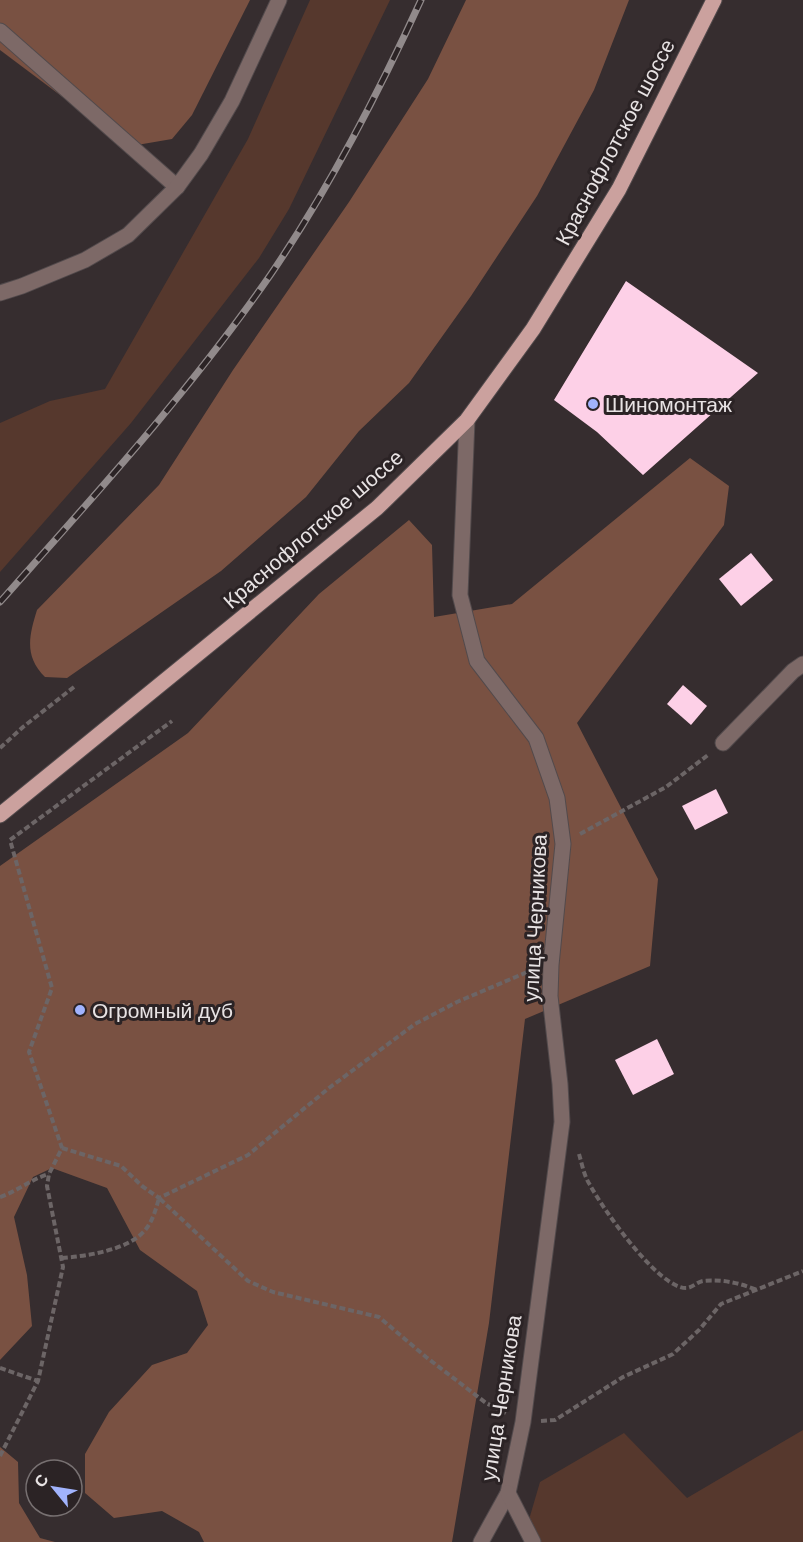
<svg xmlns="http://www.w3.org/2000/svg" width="803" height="1542" viewBox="0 0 803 1542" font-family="Helvetica,sans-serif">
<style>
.green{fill:#56382d}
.forest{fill:#795142}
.building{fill:#fdd0e7}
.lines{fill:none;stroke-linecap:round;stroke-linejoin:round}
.minor-casing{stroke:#524a4c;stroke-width:17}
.major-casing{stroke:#524a4c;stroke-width:17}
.path{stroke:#6c6566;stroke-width:4;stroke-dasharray:6 3;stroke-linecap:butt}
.minor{stroke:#7d6967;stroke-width:15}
.major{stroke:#cba19e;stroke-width:15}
.rail-casing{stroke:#918a8b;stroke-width:7}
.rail{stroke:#2b2325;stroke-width:4.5;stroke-dasharray:14;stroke-linecap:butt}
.poi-dot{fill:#a1b3fd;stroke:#2b2325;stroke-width:2}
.labels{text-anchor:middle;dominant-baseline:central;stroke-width:6;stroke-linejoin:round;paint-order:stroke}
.street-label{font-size:21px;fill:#e8e3e4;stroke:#2b2325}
.poi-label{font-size:21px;fill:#e8e3e4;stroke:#2b2325;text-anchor:start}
</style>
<rect width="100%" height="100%" fill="#362d2f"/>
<g class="green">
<polygon points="310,0 390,0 289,209 259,258 131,423 0,572 0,423 50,401 105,389 248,139"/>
<polygon points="803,1430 803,1542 537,1542 528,1523 540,1482 624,1433 687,1498"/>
</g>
<g class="forest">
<polygon points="0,0 250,0 192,115 172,139 137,145 92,119 0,50"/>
<path d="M 466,0 L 629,0 L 594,90 L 537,196 L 471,296 L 409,383 L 359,431 L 306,497 L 221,571 L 67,678 L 45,677 C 24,656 29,636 37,610 L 159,485 L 233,370 L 349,202 L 428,79 Z"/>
<polygon points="690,458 729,486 724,525 577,723 658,879 650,966 525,1019 489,1323 452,1542 204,1542 199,1532 162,1511 114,1518 85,1493 85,1454 109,1412 152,1365 187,1353 208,1325 197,1291 140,1250 107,1188 52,1168 33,1177 14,1217 27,1275 32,1326 0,1360 0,866 188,733 319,594 409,520 432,545 434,617 512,604"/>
<polygon points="0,1447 18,1462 19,1503 40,1538 55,1542 0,1542"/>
</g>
<g class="building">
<polygon points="626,281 758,373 643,475 597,432 554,400"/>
<polygon points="751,553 773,580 741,606 719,579"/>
<polygon points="683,685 707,706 691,725 667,704"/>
<polygon points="716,789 728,813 695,830 682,806"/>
<polygon points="657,1039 674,1074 633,1095 615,1060"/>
</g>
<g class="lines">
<defs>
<g id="minor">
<polyline points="0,31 177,187"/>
<polyline points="0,293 22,286 85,260 128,235 177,187 201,154 232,101 279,0"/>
<polyline points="467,420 460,595 477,661 536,738 557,798 563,844 551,965 550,996 560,1084 562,1122 523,1422 508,1493 481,1542"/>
<polyline points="723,743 793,671 803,664"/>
<polyline points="508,1493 533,1542"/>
</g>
<polyline id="major" points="0,815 377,508 467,420 533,329 619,189 714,0"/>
</defs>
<use href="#minor" class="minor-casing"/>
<use href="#major" class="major-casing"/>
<g class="path">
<polyline points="0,748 23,727 74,687"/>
<polyline points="580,834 666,787 708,755"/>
<polyline points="62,1148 121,1166 142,1186 159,1198 248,1155 329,1088 415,1024 457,1002 532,970"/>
<path d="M 579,1154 C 582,1164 584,1176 590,1185 C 603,1209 658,1288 686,1288 C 692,1288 697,1282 703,1281 C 722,1279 740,1283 757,1290"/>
<path d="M 0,1197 C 18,1191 31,1179 49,1174"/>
<path d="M 62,1258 C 87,1256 130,1250 146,1229 C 153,1220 156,1209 159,1198 L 248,1281 L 273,1292 L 379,1317 L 426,1357 L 486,1403 L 506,1413"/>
<polyline points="0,1368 38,1381"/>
<polyline points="541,1421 555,1420 623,1377 673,1354 699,1330 721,1304 803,1271"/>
<polyline points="0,1456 38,1381 63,1267 47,1186 49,1174 62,1148 29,1052 52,988 10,840 172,721"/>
</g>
<use href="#minor" class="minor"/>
<use href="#major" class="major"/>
<defs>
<path id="rail" d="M 0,602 C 94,496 190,391 271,274 C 328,190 379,92 421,0"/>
</defs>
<use href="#rail" class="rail-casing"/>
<use href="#rail" class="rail"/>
</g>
<g class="poi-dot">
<circle cx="593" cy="404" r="6"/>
<circle cx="80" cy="1010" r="6"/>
</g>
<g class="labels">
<g class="street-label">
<text transform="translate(615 142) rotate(-62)">Краснофлотское шоссе</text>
<text transform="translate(313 529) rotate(-41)">Краснофлотское шоссе</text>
<text transform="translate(535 918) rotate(-87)">улица Черникова</text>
<text transform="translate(501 1398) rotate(-81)">улица Черникова</text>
</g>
<g class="poi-label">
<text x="605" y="404">Шиномонтаж</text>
<text x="92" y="1010">Огромный дуб</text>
</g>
</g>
<g transform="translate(54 1488) rotate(300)"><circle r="28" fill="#2b2325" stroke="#777071" stroke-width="1.5"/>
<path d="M0-4.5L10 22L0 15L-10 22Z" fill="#a1b3fd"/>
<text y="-9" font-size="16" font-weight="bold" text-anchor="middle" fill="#e8e3e4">С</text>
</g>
</svg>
